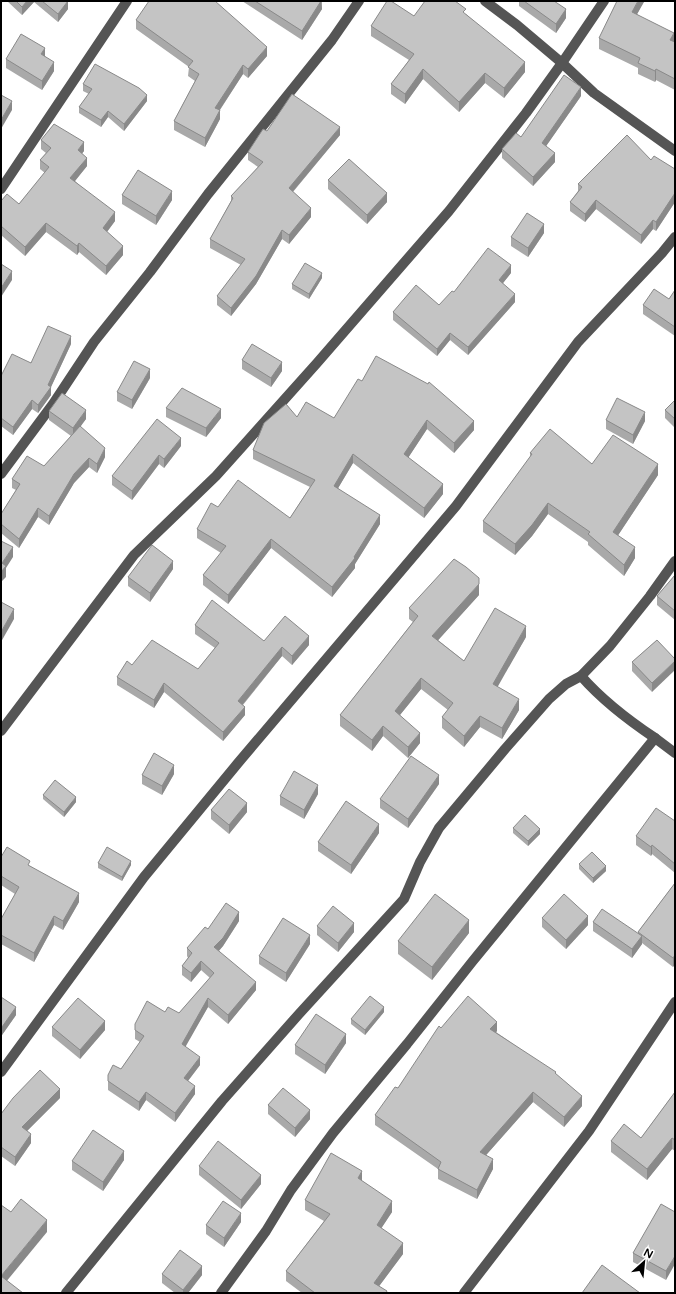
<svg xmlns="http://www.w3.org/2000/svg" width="676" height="1294" viewBox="0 0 676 1294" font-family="'Varela Round',sans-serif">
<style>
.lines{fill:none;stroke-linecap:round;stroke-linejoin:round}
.minor{stroke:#555;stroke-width:10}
.wall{fill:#a9a9a9}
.shaded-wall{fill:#898989}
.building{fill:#c4c4c4;stroke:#898989}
</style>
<rect width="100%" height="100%" fill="#fff"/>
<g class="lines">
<g class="minor">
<polyline points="485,1 517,25 562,63 594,93 675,151"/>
<polyline points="1,189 127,1"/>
<polyline points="1,474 53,404 94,342 150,272 208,194 332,40 359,1"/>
<path d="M 581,676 C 603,701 628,720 655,738"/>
<polyline points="1,731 134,555 216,476 317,363 449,211 526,113 562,63 604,1"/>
<polyline points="1,1072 144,877 238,763 456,506 578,342 662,253 675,237"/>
<polyline points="66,1293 222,1101 299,1014 404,899 420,862 439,828 505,749 549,699 566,684 581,676 610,646 650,596 675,561"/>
<polyline points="221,1293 266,1231 291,1190 333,1133 407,1044 472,962 655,738 675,753"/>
<polyline points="464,1293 589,1131 675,1002"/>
</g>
</g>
<g class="wall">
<polygon points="7,1 68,1 68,9 58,22 34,2 22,15"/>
<polygon points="242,1 322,1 322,9 302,40"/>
<polygon points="519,1 554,1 566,18 556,33 519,6"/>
<polygon points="644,1 637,14 675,42 675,90 656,80 655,82 638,74 638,68 599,49 599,38"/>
<polygon points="466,14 525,72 504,98 485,83 459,112 423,79 405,104 391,94 391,84 409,60 371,36 371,26 414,16"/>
<polygon points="136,20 267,56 248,78 243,74 220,110 220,119 205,147 174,130 174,121 195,81 188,76 189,67 136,29"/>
<polygon points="45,56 54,71 42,90 6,68 6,59"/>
<polygon points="83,84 147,101 124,131 108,117 101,127 79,113 79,107 89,94 83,91"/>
<polygon points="581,96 546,146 555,162 533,186 502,158 502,149 521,137"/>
<polygon points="267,131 340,135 293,192 311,217 289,244 282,239 256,284 231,316 217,305 217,296 241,265 210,248 210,239 231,201 231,196 258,167 248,160 248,152"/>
<polygon points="41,140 84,151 82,153 87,166 75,181 115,221 107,232 123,255 106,275 79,252 77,255 46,232 25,256 1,235 1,201 19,204 45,173 40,169 40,160 46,153 41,149"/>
<polygon points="651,160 675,169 675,202 656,231 653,229 641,244 596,209 585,222 570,211 570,202 578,191 578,184"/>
<polygon points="328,180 387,202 367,224 328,189"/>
<polygon points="122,195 172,200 156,225 122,204"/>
<polygon points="544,233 528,257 511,246 511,237"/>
<polygon points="511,273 503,283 515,302 468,355 450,340 437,356 393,320 393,312 439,305 454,292"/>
<polygon points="322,278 309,299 292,289 292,284"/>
<polygon points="675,290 675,336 643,314 643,305 669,299"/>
<polygon points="71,344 51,387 51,395 38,413 32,409 13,435 1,426 1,376"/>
<polygon points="242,360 282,371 271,387 242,369"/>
<polygon points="150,378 132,409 117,401 117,392"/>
<polygon points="362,381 474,430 454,453 427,429 408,458 443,494 424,518 353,463 338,488 380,524 355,564 355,568 332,597 271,548 228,604 203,585 203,575 221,553 197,538 197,529 218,507 290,518 310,487 253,459 253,450 297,417 334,418"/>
<polygon points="675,400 675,428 665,418 665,410"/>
<polygon points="166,408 221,418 206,437 166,417"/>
<polygon points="49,411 86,419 80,426 105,457 97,473 89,467 74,483 49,525 38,517 19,548 1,533 1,514 16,490 12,488 12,479 44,466 71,436 49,420"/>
<polygon points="606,420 645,421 633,444 606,429"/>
<polygon points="181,446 164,468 159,464 132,500 112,485 112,476"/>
<polygon points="530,453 658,475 618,535 635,558 624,576 588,545 588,542 548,514 532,536 515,555 483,532 483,521 530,457"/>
<polygon points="173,569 150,602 128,586 128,577"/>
<polygon points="675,575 675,620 657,605 657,596"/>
<polygon points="479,595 438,640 464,661 526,637 497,686 519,710 502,739 480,727 464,747 442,728 442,717 448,710 421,689 400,715 420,743 408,758 383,736 372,751 340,726 340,715 413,622 409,619 409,608"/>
<polygon points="195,625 264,641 309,645 292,665 282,656 243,705 245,715 223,741 164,692 154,708 117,685 117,677 132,665 198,669 215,648 195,634"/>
<polygon points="657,640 652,692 632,671 632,662"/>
<polygon points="174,774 162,795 142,784 142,775"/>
<polygon points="439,784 408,828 380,808 380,799"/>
<polygon points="318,794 304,819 280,805 280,796"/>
<polygon points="43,795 76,802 64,817 43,799"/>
<polygon points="211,810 247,812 229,834 211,819"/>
<polygon points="675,821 675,873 652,854 651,856 636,845 636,836"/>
<polygon points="513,828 540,834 528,846 513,833"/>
<polygon points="379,833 351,874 318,851 318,842"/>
<polygon points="1,857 30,866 79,902 63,930 54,925 34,962 1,944 1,919 15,894 1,885"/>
<polygon points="98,863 131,865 122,881 98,868"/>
<polygon points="579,864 606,871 593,883 579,869"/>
<polygon points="675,883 675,964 673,967 642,943 642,944 632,958 593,931 593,922 638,933 638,932"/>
<polygon points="542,918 588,925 566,949 542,927"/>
<polygon points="239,921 223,946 219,951 256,990 228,1024 208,1007 185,1046 200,1065 188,1081 195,1094 175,1122 146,1100 139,1111 108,1090 108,1075 121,1069 140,1042 135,1039 135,1024 165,1012 179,1013 210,978 201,970 191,982 182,975 182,966 188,958 187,956 187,948 208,929"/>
<polygon points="317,926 354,932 338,952 317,935"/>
<polygon points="469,933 432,980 398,954 398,941"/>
<polygon points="310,944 286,982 259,964 259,956"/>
<polygon points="1,997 16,1015 2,1035 1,1034"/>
<polygon points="384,1012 365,1035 351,1024 351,1019"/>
<polygon points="52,1027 105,1030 80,1059 52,1036"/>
<polygon points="441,1028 497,1031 496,1032 556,1074 582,1106 564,1127 533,1102 486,1155 493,1169 477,1199 438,1179 438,1169 375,1125 375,1115 398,1088"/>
<polygon points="346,1043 325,1074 295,1054 295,1045"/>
<polygon points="675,1092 675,1151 672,1149 647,1180 611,1152 611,1141 641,1138"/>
<polygon points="60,1098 27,1131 31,1143 15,1166 1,1156 1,1114"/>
<polygon points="268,1105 310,1119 295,1137 268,1114"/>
<polygon points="124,1160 103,1191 72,1170 72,1161"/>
<polygon points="199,1166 261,1184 241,1209 199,1175"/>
<polygon points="362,1181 392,1212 381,1228 403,1254 379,1286 387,1293 302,1293 286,1281 286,1271 324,1221 305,1210 305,1200"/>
<polygon points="675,1212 666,1280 633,1262 633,1253"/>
<polygon points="241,1222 224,1247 206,1234 206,1225"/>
<polygon points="162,1274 202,1275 188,1293 175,1293 162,1283"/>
</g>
<g class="shaded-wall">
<polygon points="27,1 34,1 34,2 22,15 22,7"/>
<polygon points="68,1 68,9 58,22 58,14"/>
<polygon points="321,1 322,9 302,40 302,31"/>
<polygon points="638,1 644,1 644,2 632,23 632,12"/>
<polygon points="566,9 566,18 556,33 556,24"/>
<polygon points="674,33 674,44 670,40"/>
<polygon points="267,47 267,56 248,78 248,69"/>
<polygon points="45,48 45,57 41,54"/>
<polygon points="54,62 54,71 42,90 42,81"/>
<polygon points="525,62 525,72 504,98 504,88"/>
<polygon points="243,65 243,74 215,117 215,108"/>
<polygon points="423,69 423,79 405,104 405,94"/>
<polygon points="656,69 656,80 655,82 655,71"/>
<polygon points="485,73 485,83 459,112 459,102"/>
<polygon points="581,87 581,96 542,152 542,143"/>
<polygon points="147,95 147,101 124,131 124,124"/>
<polygon points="12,101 12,110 1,129 1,120"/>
<polygon points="220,110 220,119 205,147 205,138"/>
<polygon points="108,111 108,117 101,127 101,120"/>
<polygon points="340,127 340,135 289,196 289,188"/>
<polygon points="84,142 84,151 78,159 78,150"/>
<polygon points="555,153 555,162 533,186 533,177"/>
<polygon points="87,158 87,166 70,187 70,178"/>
<polygon points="172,191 172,200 156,225 156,216"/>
<polygon points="387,193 387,202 367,224 367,215"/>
<polygon points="675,193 675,202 656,231 656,222"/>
<polygon points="596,200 596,209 585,222 585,214"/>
<polygon points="311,208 311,217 289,244 289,235"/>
<polygon points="115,212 115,221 103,237 103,228"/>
<polygon points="653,220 653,229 641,244 641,235"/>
<polygon points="46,223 46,232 25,256 25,247"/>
<polygon points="544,224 544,233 528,257 528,248"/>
<polygon points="282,230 282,239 256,284 231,316 231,308"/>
<polygon points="79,243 79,252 77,255 77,246"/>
<polygon points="123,246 123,255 106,275 106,266"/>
<polygon points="511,265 511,273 499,288 499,280"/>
<polygon points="12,271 12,280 1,297 1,288"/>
<polygon points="322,273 322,278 309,299 309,294"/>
<polygon points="515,294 515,302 468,355 468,347"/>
<polygon points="450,333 450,340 437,356 437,349"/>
<polygon points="71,336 71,344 51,387 51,395 38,413 38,405 48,385"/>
<polygon points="282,362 282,371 271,387 271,378"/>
<polygon points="150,369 150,378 132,409 132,400"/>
<polygon points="32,400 32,409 13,435 13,427"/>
<polygon points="221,409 221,418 206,437 206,428"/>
<polygon points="86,410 86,419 73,437 73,428"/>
<polygon points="645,412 645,421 633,444 633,435"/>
<polygon points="427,420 427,429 404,464 404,454"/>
<polygon points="474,421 474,430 454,453 454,443"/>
<polygon points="181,438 181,446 164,468 164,459"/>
<polygon points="105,448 105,457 97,473 97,464"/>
<polygon points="353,454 353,463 334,495 334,486"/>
<polygon points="159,455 159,464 132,500 132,491"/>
<polygon points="89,458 89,467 74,483 49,525 49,516 74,474"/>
<polygon points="658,464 658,475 613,543 613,532"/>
<polygon points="443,484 443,494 424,518 424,508"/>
<polygon points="548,503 548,514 532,536 515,555 515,544"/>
<polygon points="38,508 38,517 19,548 19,539"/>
<polygon points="380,515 380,524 355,564 355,568 332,597 332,587 354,557"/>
<polygon points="271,539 271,548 228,604 228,595"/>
<polygon points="13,547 13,557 6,568 6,577 1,582 1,572 2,563"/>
<polygon points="635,547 635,558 624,576 624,565"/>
<polygon points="173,561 173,569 150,602 150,593"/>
<polygon points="479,584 479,595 432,647 432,636"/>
<polygon points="14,609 14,619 1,642 1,632"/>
<polygon points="526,626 526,637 493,695 493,684"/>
<polygon points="309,636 309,645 292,665 292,656"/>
<polygon points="282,647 282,656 238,710 238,701"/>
<polygon points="675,661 675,670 652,692 652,683"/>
<polygon points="421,678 421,689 395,721 395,711"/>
<polygon points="164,683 164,692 154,708 154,700"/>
<polygon points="519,699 519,710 502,739 502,728"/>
<polygon points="245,707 245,715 223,741 223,732"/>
<polygon points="480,716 480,727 464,747 464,736"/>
<polygon points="383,726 383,736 372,751 372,740"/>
<polygon points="420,733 420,743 408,758 408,747"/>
<polygon points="174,765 174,774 162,795 162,786"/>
<polygon points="439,775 439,784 408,828 408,819"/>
<polygon points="318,785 318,794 304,819 304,810"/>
<polygon points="76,797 76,802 64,817 64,812"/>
<polygon points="247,803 247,812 229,834 229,825"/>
<polygon points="379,824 379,833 351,874 351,865"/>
<polygon points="540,829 540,834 528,846 528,841"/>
<polygon points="652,845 652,854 651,856 651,847"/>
<polygon points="131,861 131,865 122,881 122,877"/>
<polygon points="606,866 606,871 593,883 593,878"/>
<polygon points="79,893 79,902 63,930 63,921"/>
<polygon points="239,912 239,921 223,946 214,956 214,947"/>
<polygon points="54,916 54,925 34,962 34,953"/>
<polygon points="588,916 588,925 566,949 566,940"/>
<polygon points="469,920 469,933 432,980 432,967"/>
<polygon points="354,923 354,932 338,952 338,943"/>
<polygon points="310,935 310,944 286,982 286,973"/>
<polygon points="642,936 642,944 632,958 632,949"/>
<polygon points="675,955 675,964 673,967 673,958"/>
<polygon points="201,961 201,970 191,982 191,973"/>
<polygon points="256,982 256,990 228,1024 228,1015"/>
<polygon points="208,998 208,1007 182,1053 182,1044"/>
<polygon points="16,1007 16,1015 2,1035 2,1027"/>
<polygon points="384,1007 384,1012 365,1035 365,1030"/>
<polygon points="105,1021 105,1030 80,1059 80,1050"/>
<polygon points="497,1022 497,1031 490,1039 490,1029"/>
<polygon points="346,1034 346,1043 325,1074 325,1065"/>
<polygon points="200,1057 200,1065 184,1086 184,1078"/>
<polygon points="195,1086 195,1094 175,1122 175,1113"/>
<polygon points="60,1089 60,1098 22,1136 22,1127"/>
<polygon points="146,1092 146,1100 139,1111 139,1102"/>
<polygon points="533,1092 533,1102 480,1162 480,1152"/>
<polygon points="582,1096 582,1106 564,1127 564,1117"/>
<polygon points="310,1110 310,1119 295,1137 295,1128"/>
<polygon points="31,1134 31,1143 15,1166 15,1157"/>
<polygon points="672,1138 672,1149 647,1180 647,1169"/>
<polygon points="124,1151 124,1160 103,1191 103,1182"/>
<polygon points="493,1159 493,1169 477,1199 477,1190"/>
<polygon points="362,1171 362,1181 358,1189 358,1178"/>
<polygon points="261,1175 261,1184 241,1209 241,1200"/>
<polygon points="392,1201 392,1212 377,1235 377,1225"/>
<polygon points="241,1213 241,1222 224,1247 224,1238"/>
<polygon points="47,1220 47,1232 1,1288 1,1276"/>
<polygon points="403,1243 403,1254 374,1293 374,1283"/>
<polygon points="675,1256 675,1264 666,1280 666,1271"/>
<polygon points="202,1266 202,1275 188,1293 183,1293 183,1290"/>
</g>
<g class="building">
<polygon points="16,1 27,1 22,7"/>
<polygon points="42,1 68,1 58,14"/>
<polygon points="149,1 215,1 267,47 248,69 243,65 215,108 220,110 205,138 174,121 199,74 188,67 193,61 136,20"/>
<polygon points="255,1 321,1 302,31"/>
<polygon points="387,1 391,1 414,16 425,1 455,1 466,9 463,12 525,62 504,88 485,73 459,102 423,69 405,94 391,84 414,54 371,26"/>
<polygon points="524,1 554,1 566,9 556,24"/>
<polygon points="617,1 638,1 632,12 674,33 670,40 675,42 675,79 656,69 655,71 638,63 640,58 599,38"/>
<polygon points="21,34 45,48 41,54 54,62 42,81 6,59"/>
<polygon points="95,64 139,88 147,95 124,124 108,111 101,120 79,107 92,89 83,84"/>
<polygon points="564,75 581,87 542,143 555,153 533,177 502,149 516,133 521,137"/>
<polygon points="292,94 340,127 289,188 311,208 289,235 282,230 256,276 231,308 217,296 245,259 210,239 233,198 231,196 263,162 248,152 263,129 267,131"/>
<polygon points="1,95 12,101 1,120"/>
<polygon points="54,124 84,142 78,150 87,158 70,178 115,212 103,228 123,246 106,266 79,243 77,246 46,223 25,247 1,226 1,201 7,194 19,204 49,167 40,160 51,148 41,140"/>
<polygon points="627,135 651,160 654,156 675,169 675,193 656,222 653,220 641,235 596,200 585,214 570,202 582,187 578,184"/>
<polygon points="349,159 387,193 367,215 328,180"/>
<polygon points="138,170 172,191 156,216 122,195"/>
<polygon points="527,213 544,224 528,248 511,237"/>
<polygon points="488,248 511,265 499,280 515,294 468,347 450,333 437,349 393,312 416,285 439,305 452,291 454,292"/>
<polygon points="305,263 322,273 309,294 292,284"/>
<polygon points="1,264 12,271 1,288"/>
<polygon points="654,289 669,299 675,290 675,327 643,305"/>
<polygon points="48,326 71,336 48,385 51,387 38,405 32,400 13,427 1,418 1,376 12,354 31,363"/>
<polygon points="252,344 282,362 271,378 242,360"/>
<polygon points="376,356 428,384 429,382 474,421 454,443 427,420 404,454 443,484 424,508 353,454 334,486 380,515 354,557 355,558 332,587 271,539 228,595 203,575 226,546 197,529 211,503 218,507 238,480 290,518 315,480 253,450 264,423 286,404 297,417 306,402 334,418 358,379 362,381"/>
<polygon points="134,361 150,369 132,400 117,392"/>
<polygon points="182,388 221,409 206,428 166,408"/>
<polygon points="62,393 86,410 73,428 49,411"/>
<polygon points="617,398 645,412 633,435 606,420"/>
<polygon points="675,400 675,419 665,410"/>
<polygon points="157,419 181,438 164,459 159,455 132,491 112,476"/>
<polygon points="80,426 105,448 97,464 89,458 74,474 49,516 38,508 19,539 1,524 1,514 20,484 12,479 27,456 44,466"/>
<polygon points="550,429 592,464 613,435 658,464 613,532 635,547 624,565 588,534 590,532 548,503 532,525 515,544 483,521 532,454 530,453"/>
<polygon points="1,541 13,547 2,563 6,566 1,572"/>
<polygon points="152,545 173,561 150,593 128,577"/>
<polygon points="454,559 466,567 479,578 479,584 432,636 464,661 495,608 526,626 493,684 519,699 502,728 480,716 464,736 442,717 453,703 421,678 395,711 420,733 408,747 383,726 372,740 340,715 418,616 409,608"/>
<polygon points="675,575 675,611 657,596"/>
<polygon points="212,600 264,641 285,616 309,636 292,656 282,647 238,701 245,707 223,732 164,683 154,700 117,677 127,661 132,665 152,640 198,669 219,643 195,625"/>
<polygon points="1,602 14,609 1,632"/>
<polygon points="657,640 675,659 675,661 652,683 632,662"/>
<polygon points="154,753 174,765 162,786 142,775"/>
<polygon points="411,756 439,775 408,819 380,799"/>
<polygon points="294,771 318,785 304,810 280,796"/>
<polygon points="55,780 76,797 64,812 43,795"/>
<polygon points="229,789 247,803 229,825 211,810"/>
<polygon points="346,801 379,824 351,865 318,842"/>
<polygon points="656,808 675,821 675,864 652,845 651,847 636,836"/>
<polygon points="525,815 540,829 528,841 513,828"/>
<polygon points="7,847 30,861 28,865 79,893 63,921 54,916 34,953 1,935 1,919 19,887 1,876 1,857"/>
<polygon points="107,847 131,861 122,877 98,863"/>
<polygon points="592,852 606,866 593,878 579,864"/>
<polygon points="675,883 675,955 673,958 638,932"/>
<polygon points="435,894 469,920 432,967 398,941"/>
<polygon points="564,894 588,916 566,940 542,918"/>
<polygon points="226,903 239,912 223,938 214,947 256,982 228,1015 208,998 182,1044 200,1057 184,1078 195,1086 175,1113 146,1092 139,1102 108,1081 108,1075 113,1065 121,1069 144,1036 135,1030 135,1024 147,1001 165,1012 168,1007 179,1013 214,973 201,961 191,973 182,966 192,953 187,948 205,927 208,929"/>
<polygon points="333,906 354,923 338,943 317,926"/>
<polygon points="602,909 642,936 632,949 593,922"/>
<polygon points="283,918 310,935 286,973 259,956"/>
<polygon points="370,996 384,1007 365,1030 351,1019"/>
<polygon points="468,996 497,1022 490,1029 556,1072 555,1073 582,1096 564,1117 533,1092 480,1152 493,1159 477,1190 438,1169 441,1162 375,1115 395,1087 398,1088 439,1026 441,1028"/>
<polygon points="1,997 16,1007 2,1027 1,1026"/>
<polygon points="78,998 105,1021 80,1050 52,1027"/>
<polygon points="316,1014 346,1034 325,1065 295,1045"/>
<polygon points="40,1070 60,1089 22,1127 31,1134 15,1157 1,1147 1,1114 13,1098"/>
<polygon points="283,1088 310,1110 295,1128 268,1105"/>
<polygon points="675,1092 675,1140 672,1138 647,1169 611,1141 624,1124 641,1138"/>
<polygon points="93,1130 124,1151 103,1182 72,1161"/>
<polygon points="218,1141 261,1175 241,1200 199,1166"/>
<polygon points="331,1153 362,1171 358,1178 392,1201 377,1225 403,1243 374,1283 387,1291 386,1293 315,1293 286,1271 330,1214 305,1200"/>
<polygon points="21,1199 47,1220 1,1276 23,1293 1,1293 1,1205 11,1212"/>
<polygon points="223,1201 241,1213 224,1238 206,1225"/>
<polygon points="661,1204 675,1212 675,1256 666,1271 633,1253"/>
<polygon points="180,1250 202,1266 183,1290 162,1274"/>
<polygon points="602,1265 640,1293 582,1293"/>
</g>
<rect width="676" height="1294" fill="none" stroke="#000000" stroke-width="4"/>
<g transform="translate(644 1262) rotate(27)" stroke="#ffffff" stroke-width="3" paint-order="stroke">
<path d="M0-3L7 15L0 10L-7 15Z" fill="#000000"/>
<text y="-6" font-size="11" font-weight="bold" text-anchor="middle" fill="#000000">N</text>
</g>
</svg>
